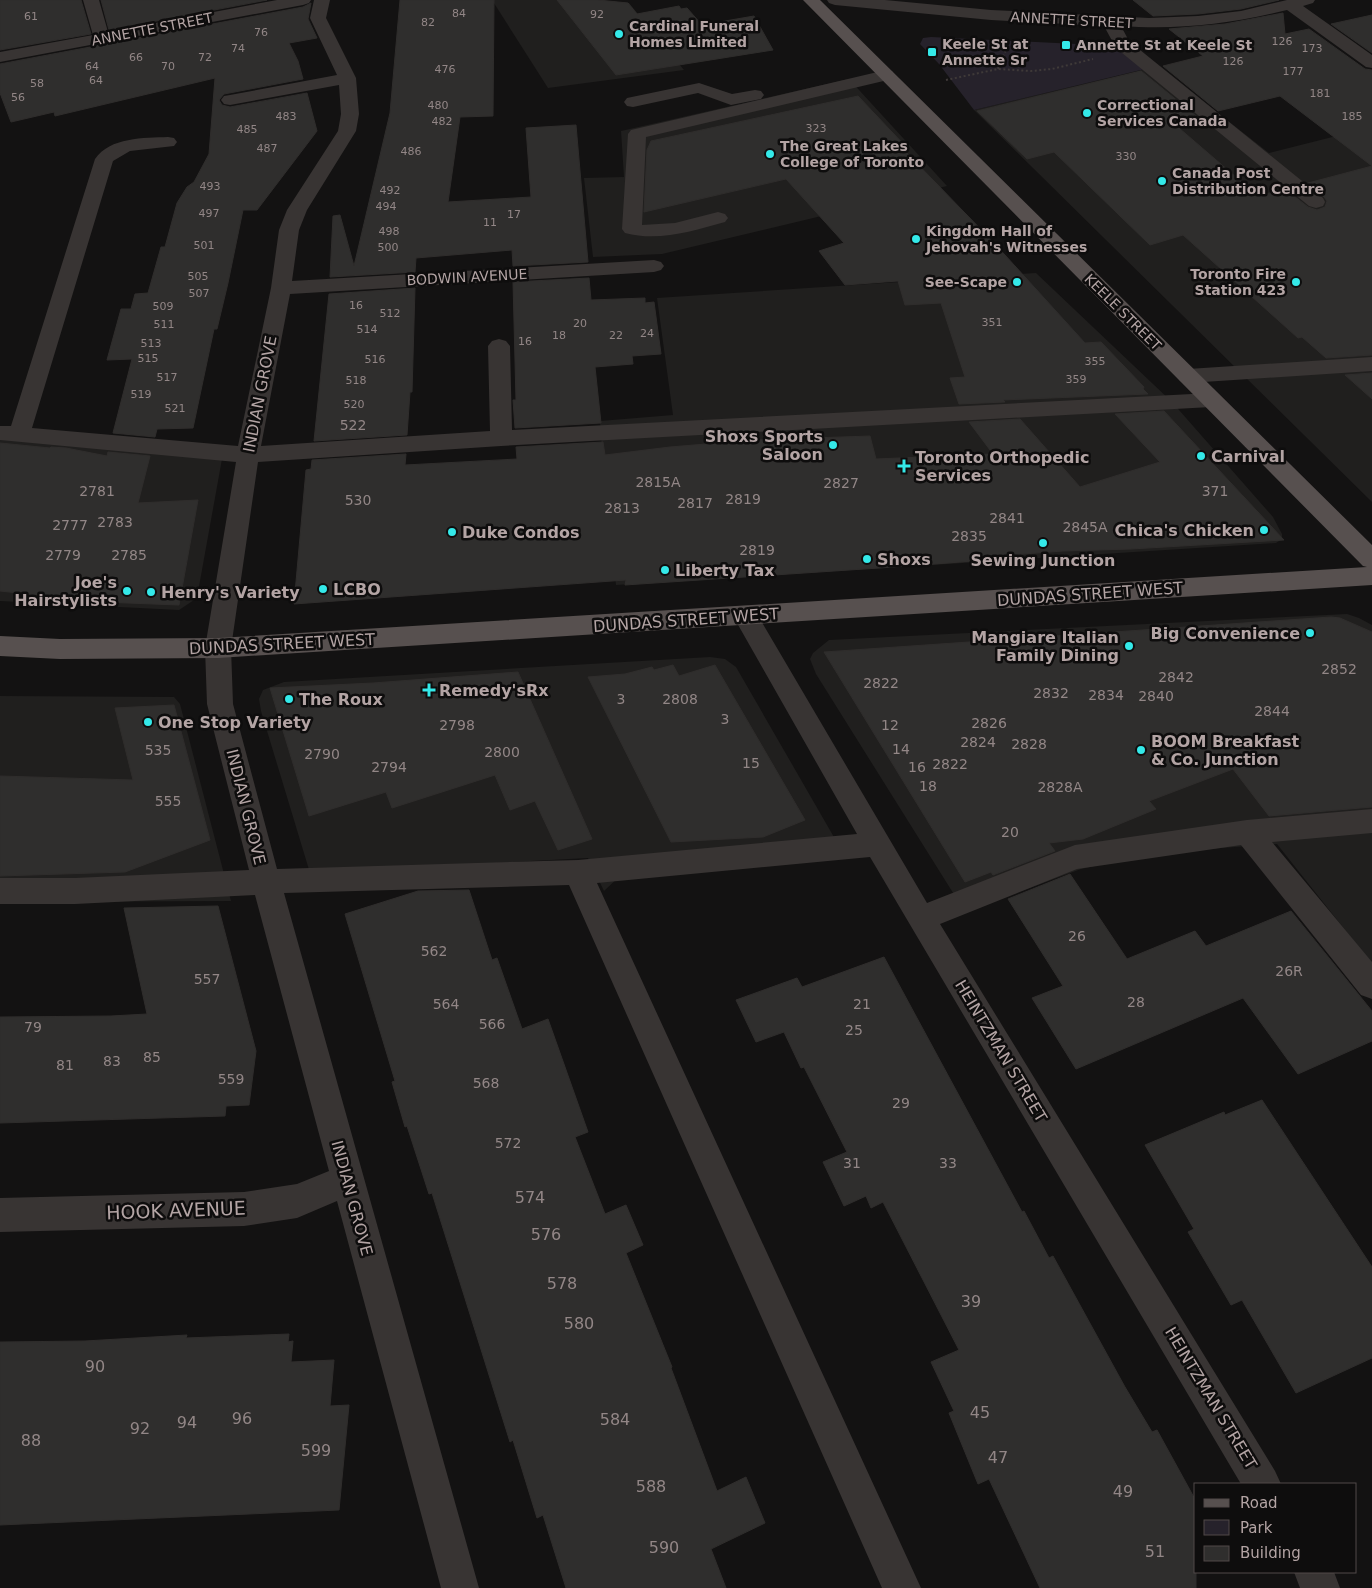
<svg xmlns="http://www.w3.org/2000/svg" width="1372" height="1588" viewBox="0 0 1372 1588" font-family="'DejaVu Sans',sans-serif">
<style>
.built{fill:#201f1e}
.green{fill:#26222b}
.building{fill:#2f2e2d;stroke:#2f2d2c}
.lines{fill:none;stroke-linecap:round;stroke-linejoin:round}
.path{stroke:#3f3a39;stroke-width:2;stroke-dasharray:2 2.5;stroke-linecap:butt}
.minor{fill:#383433;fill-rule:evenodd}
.major{fill:#57504f;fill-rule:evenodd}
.poi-dot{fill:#34e9e9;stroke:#0e0d0d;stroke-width:2}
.labels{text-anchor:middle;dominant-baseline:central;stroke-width:5;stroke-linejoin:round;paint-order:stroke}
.far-number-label{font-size:11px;fill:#928686}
.far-street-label{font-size:14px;fill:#b3a4a4;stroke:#0e0d0d}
.far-poi-label{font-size:14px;font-weight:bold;fill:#b3a4a4;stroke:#0e0d0d;text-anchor:start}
.number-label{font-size:14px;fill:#928686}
.street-label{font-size:16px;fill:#b3a4a4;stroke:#0e0d0d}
.poi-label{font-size:16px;font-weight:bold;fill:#b3a4a4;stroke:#0e0d0d;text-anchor:start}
.near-number-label{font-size:16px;fill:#928686}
.near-street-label{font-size:19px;fill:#b3a4a4;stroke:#0e0d0d}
</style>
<rect width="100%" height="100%" fill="#131212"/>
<g class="built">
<polygon points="492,0 595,0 629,3 684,70 548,88"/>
<polygon points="1158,66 1269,153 1372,127 1372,502 974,110"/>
<polygon points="849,79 947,186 662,254 593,257 584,178 624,177 621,131"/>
<polygon points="1036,273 1172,402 1273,517 1282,534 1282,539 1276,543 616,585 602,450 600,421 673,415 657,298"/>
<polygon points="0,437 222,459 198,592 194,600 179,610 0,601"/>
<polygon points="1347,614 1359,618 1372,625 1372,964 1277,844 1154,853 1081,869 965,912 816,674 810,659 813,653 829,640"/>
<polygon points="710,657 725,659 736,667 846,858 621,875 604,891 588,858 310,873 261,711 259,699 263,690 284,682"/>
<polygon points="0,696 174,697 180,704 231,901 0,902"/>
</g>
<polygon class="green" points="931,37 1117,46 1145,69 974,110 939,64 920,44 923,38"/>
<g class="building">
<polygon points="0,0 81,0 91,34 0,50"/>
<polygon points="101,0 267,0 109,30"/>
<polygon points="400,0 494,0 493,116 460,117 448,202 531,197 526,128 576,125 588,262 513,266 512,250 416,258 415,272 330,277 333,216 340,215 354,266 390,113"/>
<polygon points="557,0 598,0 628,3 637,14 679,6 681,9 687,8 702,25 754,16 773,50 616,75"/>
<polygon points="1133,0 1279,0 1241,9 1198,14 1153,16"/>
<polygon points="311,3 308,19 317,38 289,43 298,61 303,79 224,94 219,100 222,105 230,107 307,93 317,131 257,210 243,210 228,283 217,329 214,329 193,428 157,429 155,437 113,433 132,359 107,360 121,309 131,309 135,294 148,293 161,247 165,247 177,203 187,187 194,182 209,154 215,78 55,116 54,112 11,122 0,93 0,64 303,7"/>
<polygon points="1283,13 1285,34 1309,29 1365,69 1372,70 1372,166 1280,96 1218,111 1163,66 1203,56 1169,29 1225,24"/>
<polygon points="1372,15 1372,53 1331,24"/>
<polygon points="1141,71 1196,116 1172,122 1258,196 1285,189 1308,207 1317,210 1325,207 1327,201 1324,197 1308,183 1372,166 1372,355 1326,358 1302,337 1298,338 1183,235 1150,245 1054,152 1027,159 977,111"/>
<polygon points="858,96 908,149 904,150 995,244 1085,343 1101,342 1144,387 1143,389 1148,394 1003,400 1005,402 959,404 950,378 965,377 941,303 905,305 898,281 845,285 819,251 844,243 786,179 644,212 647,150 651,141"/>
<polygon points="589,278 591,300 645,298 645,303 654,302 661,354 632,356 633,364 595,367 601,423 515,428 513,400 516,400 513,282"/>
<polygon points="415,288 412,392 410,392 407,435 314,441 329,294"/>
<polygon points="1372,373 1372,399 1345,375"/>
<polygon points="1164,411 1284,540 1131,549 1063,551 985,557 985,560 909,566 625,585 626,580 294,604 306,470 311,469 312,460 406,454 405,465 517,459 516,447 603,442 605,455 670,447 754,440 870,436 876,459 993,454 969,422 1020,419 1080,487 1160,462 1115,414"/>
<polygon points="0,443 50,448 51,447 66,448 107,456 108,452 150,456 138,503 198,500 179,605 102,602 0,591"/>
<polygon points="1331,617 1340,618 1372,632 1372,807 1269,816 1233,769 1149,801 1156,809 1083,839 1049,843 1055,851 993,875 991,872 965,882 824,652"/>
<polygon points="673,665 679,676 715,665 805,820 763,837 671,842 588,677 625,674 652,667 654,670"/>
<polygon points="518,672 592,839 558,850 535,801 510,810 495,775 392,808 386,792 309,816 270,688 373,683"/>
<polygon points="174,705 210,840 125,872 0,876 0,776 133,780 115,708"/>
<polygon points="1070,874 1127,959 1195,931 1206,946 1291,911 1372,1011 1372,1041 1298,1074 1243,998 1076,1069 1032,998 1063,986 1008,899"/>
<polygon points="469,890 492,960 497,958 522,1029 548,1019 588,1132 575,1137 605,1214 626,1205 643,1245 626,1253 672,1367 671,1368 717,1491 746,1477 765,1523 711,1549 726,1588 566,1588 543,1515 537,1518 513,1440 510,1442 432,1193 429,1194 407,1126 405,1127 392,1082 395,1081 345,914 418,891"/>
<polygon points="218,906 256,1051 249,1105 226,1106 225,1116 0,1123 0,1017 111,1016 147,1014 124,908"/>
<polygon points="884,957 1022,1212 1024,1211 1049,1258 1053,1256 1125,1387 1152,1432 1157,1430 1196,1501 1196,1588 1040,1588 989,1479 978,1484 949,1413 954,1411 931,1362 959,1350 883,1202 871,1208 866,1196 844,1206 823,1162 847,1152 804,1067 801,1068 784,1032 756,1042 736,1000 797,978 802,987"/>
<polygon points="1262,1100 1372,1267 1372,1358 1296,1393 1242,1300 1231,1305 1188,1232 1194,1229 1145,1145 1224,1112 1225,1115"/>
<polygon points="289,1334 288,1342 293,1341 291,1362 334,1360 330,1406 349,1405 339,1510 0,1525 0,1342 85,1341 187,1335 186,1338"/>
</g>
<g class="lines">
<g class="path">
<polyline points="998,69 1007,47"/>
<polyline points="946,80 998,69 1031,71 1052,69 1093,59"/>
</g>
<g class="minor">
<polygon points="83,0 99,0 108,32 277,0 311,0 309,3 303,5 0,62 0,52 93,35"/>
<path d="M 314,0 L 330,0 L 326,18 L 356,78 L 359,114 L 356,131 L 307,210 L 299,230 L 292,281 L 654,260 L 661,262 L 664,266 L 661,270 L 654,272 L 290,294 L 261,446 L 490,431 L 488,346 L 492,341 L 499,339 L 506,341 L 510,346 L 512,430 L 1211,393 L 1219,395 L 1222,400 L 1219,405 L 1211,407 L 501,446 L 258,462 L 231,648 L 233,704 L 277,869 L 578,860 L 857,834 L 733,616 L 736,609 L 745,607 L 754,609 L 927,903 L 1075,845 L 1247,820 L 1372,809 L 1372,833 L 1272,842 L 1372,962 L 1372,999 L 1361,995 L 1241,845 L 1077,869 L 940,924 L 1275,1471 L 1281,1484 L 1241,1484 L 870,857 L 597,883 L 921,1588 L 882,1588 L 569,885 L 284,893 L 479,1588 L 441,1588 L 337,1201 L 297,1218 L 244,1226 L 0,1232 L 0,1198 L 244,1192 L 297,1184 L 329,1171 L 255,895 L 75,904 L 0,904 L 0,878 L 75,878 L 249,870 L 207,704 L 205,648 L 236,462 L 0,440 L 0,426 L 11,426 L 95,159 C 110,137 144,138 168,137 L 174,138 L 177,142 L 174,146 L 130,151 L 113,161 L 32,428 L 238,446 L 271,288 L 279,230 L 287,210 L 338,131 L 341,114 L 339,85 L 230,105 L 224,104 L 221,100 L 224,96 L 230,95 L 337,75 L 310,18 Z"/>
<path d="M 827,0 L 885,0 L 991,10 L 1149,18 L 1198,16 L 1241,11 L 1287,0 L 1315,0 L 1313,3 L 1303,6 L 1372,55 L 1372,68 L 1366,67 L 1287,10 C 1229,24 1180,30 1121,26 L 1129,41 L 1323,198 L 1325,202 L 1323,206 L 1316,208 L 1309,206 L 1116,48 L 1104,26 L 991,20 L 835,5 L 829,3 Z"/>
<path d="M 886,70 L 892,71 L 895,75 L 892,79 L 646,137 L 642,225 L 675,223 L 718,212 L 725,214 L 728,218 L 725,222 C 692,231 659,242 625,233 L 622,229 L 628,134 L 631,130 Z"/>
<polygon points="699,83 732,94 755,90 761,91 764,95 761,99 731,105 698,93 633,107 627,106 624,102 627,98"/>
<polygon points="1372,357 1372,371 1188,383 1180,381 1177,376 1180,371 1188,369"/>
<polygon points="1294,1572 1334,1572 1340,1588 1300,1588"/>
</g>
<polygon class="major" points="803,0 820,0 1372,545 1372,585 218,658 60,659 0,656 0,636 60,639 218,638 1367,567 1363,566"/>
</g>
<g class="poi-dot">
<circle cx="619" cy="34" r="5"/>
<rect x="1061" y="40" width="10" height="10" rx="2.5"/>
<rect x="927" y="47" width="10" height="10" rx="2.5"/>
<circle cx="1087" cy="113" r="5"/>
<circle cx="770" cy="154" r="5"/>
<circle cx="1162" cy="181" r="5"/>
<circle cx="916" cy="239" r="5"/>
<circle cx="1017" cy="282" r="5"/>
<circle cx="1296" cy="282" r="5"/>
<circle cx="833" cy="445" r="5"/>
<circle cx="1201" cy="456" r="5"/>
<path d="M901.5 458.5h5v5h5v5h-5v5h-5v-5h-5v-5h5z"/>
<circle cx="1264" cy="530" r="5"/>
<circle cx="452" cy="532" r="5"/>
<circle cx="1043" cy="543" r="5"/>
<circle cx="867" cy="559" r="5"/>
<circle cx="665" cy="570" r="5"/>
<circle cx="323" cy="589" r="5"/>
<circle cx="127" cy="591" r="5"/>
<circle cx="151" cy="592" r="5"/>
<circle cx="1310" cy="633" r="5"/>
<circle cx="1129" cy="646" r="5"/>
<path d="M426.5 682.5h5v5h5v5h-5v5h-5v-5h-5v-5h5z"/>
<circle cx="289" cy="699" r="5"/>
<circle cx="148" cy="722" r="5"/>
<circle cx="1141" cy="750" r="5"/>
</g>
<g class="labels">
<g class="far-number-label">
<text x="459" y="13">84</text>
<text x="597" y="14">92</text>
<text x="31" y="16">61</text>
<text x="428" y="22">82</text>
<text x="261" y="32">76</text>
<text x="1282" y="41">126</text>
<text x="238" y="48">74</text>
<text x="1312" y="48">173</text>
<text x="136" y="57">66</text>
<text x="205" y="57">72</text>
<text x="1233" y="61">126</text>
<text x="92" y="66">64</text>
<text x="168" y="66">70</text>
<text x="445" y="69">476</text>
<text x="1293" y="71">177</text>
<text x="96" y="80">64</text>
<text x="37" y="83">58</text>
<text x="1320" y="93">181</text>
<text x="18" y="97">56</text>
<text x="438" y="105">480</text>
<text x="286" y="116">483</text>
<text x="1352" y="116">185</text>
<text x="442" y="121">482</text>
<text x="816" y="128">323</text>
<text x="247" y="129">485</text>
<text x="267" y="148">487</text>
<text x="411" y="151">486</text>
<text x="1126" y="156">330</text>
<text x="210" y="186">493</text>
<text x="390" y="190">492</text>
<text x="386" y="206">494</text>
<text x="209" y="213">497</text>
<text x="514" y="214">17</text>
<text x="490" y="222">11</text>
<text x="389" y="231">498</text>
<text x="204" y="245">501</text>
<text x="388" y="247">500</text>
<text x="198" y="276">505</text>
<text x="199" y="293">507</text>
<text x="356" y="305">16</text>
<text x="163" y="306">509</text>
<text x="390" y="313">512</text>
<text x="992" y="322">351</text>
<text x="580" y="323">20</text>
<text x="164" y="324">511</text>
<text x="367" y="329">514</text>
<text x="647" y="333">24</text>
<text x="559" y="335">18</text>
<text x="616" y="335">22</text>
<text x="525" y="341">16</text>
<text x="151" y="343">513</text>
<text x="148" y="358">515</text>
<text x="375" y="359">516</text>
<text x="1095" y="361">355</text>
<text x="167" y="377">517</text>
<text x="1076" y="379">359</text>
<text x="356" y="380">518</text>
<text x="141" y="394">519</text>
<text x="354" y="404">520</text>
<text x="175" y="408">521</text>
</g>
<g class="far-street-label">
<text transform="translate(1072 20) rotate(3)">ANNETTE STREET</text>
<text transform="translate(152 29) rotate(-11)">ANNETTE STREET</text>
<text transform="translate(467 277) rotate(-3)">BODWIN AVENUE</text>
<text transform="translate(1123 312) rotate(45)">KEELE STREET</text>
</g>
<g class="far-poi-label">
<text x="629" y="26">Cardinal Funeral<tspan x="629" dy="16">Homes Limited</tspan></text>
<text x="942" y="44">Keele St at<tspan x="942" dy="16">Annette Sr</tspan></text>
<text x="1076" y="45">Annette St at Keele St</text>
<text x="1097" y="105">Correctional<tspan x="1097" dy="16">Services Canada</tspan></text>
<text x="780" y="146">The Great Lakes<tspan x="780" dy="16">College of Toronto</tspan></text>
<text x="1172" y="173">Canada Post<tspan x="1172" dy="16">Distribution Centre</tspan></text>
<text x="926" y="231">Kingdom Hall of<tspan x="926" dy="16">Jehovah's Witnesses</tspan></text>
<text x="1286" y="274" text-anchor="end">Toronto Fire<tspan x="1286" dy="16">Station 423</tspan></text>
<text x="1007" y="282" text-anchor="end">See-Scape</text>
</g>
<g class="number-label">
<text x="353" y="425">522</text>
<text x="658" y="482">2815A</text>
<text x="841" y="483">2827</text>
<text x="97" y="491">2781</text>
<text x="1215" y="491">371</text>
<text x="743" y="499">2819</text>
<text x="358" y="500">530</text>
<text x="695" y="503">2817</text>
<text x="622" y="508">2813</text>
<text x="1007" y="518">2841</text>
<text x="115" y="522">2783</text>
<text x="70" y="525">2777</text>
<text x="1085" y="527">2845A</text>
<text x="969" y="536">2835</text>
<text x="757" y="550">2819</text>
<text x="63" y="555">2779</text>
<text x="129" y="555">2785</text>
<text x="1339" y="669">2852</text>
<text x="1176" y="677">2842</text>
<text x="881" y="683">2822</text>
<text x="1051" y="693">2832</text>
<text x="1106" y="695">2834</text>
<text x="1156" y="696">2840</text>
<text x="621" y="699">3</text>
<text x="680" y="699">2808</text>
<text x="1272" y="711">2844</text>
<text x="725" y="719">3</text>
<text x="989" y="723">2826</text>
<text x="457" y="725">2798</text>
<text x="890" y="725">12</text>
<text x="978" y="742">2824</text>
<text x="1029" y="744">2828</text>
<text x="901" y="749">14</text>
<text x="158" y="750">535</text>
<text x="502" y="752">2800</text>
<text x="322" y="754">2790</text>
<text x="751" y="763">15</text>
<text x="950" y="764">2822</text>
<text x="389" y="767">2794</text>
<text x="917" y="767">16</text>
<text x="928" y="786">18</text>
<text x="1060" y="787">2828A</text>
<text x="168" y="801">555</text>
<text x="1010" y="832">20</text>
<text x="1077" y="936">26</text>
<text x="434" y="951">562</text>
<text x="1289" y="971">26R</text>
<text x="207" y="979">557</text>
<text x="1136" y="1002">28</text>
<text x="446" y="1004">564</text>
<text x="862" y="1004">21</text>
<text x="492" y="1024">566</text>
<text x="33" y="1027">79</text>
<text x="854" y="1030">25</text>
<text x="152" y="1057">85</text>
<text x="112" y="1061">83</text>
<text x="65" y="1065">81</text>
<text x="231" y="1079">559</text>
<text x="486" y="1083">568</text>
<text x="901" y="1103">29</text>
<text x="508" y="1143">572</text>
<text x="852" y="1163">31</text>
<text x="948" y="1163">33</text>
</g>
<g class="street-label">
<text transform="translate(260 394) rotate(-79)">INDIAN GROVE</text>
<text transform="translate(1090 594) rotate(-4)">DUNDAS STREET WEST</text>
<text transform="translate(686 620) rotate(-4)">DUNDAS STREET WEST</text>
<text transform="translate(282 644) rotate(-3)">DUNDAS STREET WEST</text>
<text transform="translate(246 807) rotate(76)">INDIAN GROVE</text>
<text transform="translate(1001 1051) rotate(59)">HEINTZMAN STREET</text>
<text transform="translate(352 1198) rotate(75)">INDIAN GROVE</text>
<text transform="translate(1211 1398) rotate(59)">HEINTZMAN STREET</text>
</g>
<g class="poi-label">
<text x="823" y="436" text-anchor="end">Shoxs Sports<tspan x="823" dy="18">Saloon</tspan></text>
<text x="1211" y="456">Carnival</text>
<text x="915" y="457">Toronto Orthopedic<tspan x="915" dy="18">Services</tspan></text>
<text x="1254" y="530" text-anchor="end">Chica's Chicken</text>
<text x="462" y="532">Duke Condos</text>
<text x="877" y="559">Shoxs</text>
<text x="1043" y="560" text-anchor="middle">Sewing Junction</text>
<text x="675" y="570">Liberty Tax</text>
<text x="117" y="582" text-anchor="end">Joe's<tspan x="117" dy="18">Hairstylists</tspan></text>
<text x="333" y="589">LCBO</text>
<text x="161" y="592">Henry's Variety</text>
<text x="1300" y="633" text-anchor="end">Big Convenience</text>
<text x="1119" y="637" text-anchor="end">Mangiare Italian<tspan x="1119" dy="18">Family Dining</tspan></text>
<text x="439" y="690">Remedy'sRx</text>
<text x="299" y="699">The Roux</text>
<text x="158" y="722">One Stop Variety</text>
<text x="1151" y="741">BOOM Breakfast<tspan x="1151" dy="18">&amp; Co. Junction</tspan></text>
</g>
<g class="near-number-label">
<text x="530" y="1197">574</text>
<text x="546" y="1234">576</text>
<text x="562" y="1283">578</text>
<text x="971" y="1301">39</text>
<text x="579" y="1323">580</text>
<text x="95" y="1366">90</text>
<text x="980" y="1412">45</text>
<text x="242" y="1418">96</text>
<text x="615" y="1419">584</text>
<text x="187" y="1422">94</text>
<text x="140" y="1428">92</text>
<text x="31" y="1440">88</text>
<text x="316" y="1450">599</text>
<text x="998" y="1457">47</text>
<text x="651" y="1486">588</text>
<text x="1123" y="1491">49</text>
<text x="664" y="1547">590</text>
<text x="1155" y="1551">51</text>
</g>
<g class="near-street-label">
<text transform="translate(176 1210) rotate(-2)">HOOK AVENUE</text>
</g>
</g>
<rect x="1194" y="1483" width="162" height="90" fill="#0e0d0d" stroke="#504949"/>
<rect x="1204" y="1499" width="25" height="8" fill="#57504f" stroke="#504949"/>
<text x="1240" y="1508" font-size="15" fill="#b3a4a4">Road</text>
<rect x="1204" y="1520" width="25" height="15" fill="#26222b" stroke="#504949"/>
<text x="1240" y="1533" font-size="15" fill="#b3a4a4">Park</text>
<rect x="1204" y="1546" width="25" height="15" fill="#2f2e2d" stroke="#504949"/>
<text x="1240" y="1558" font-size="15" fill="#b3a4a4">Building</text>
</svg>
